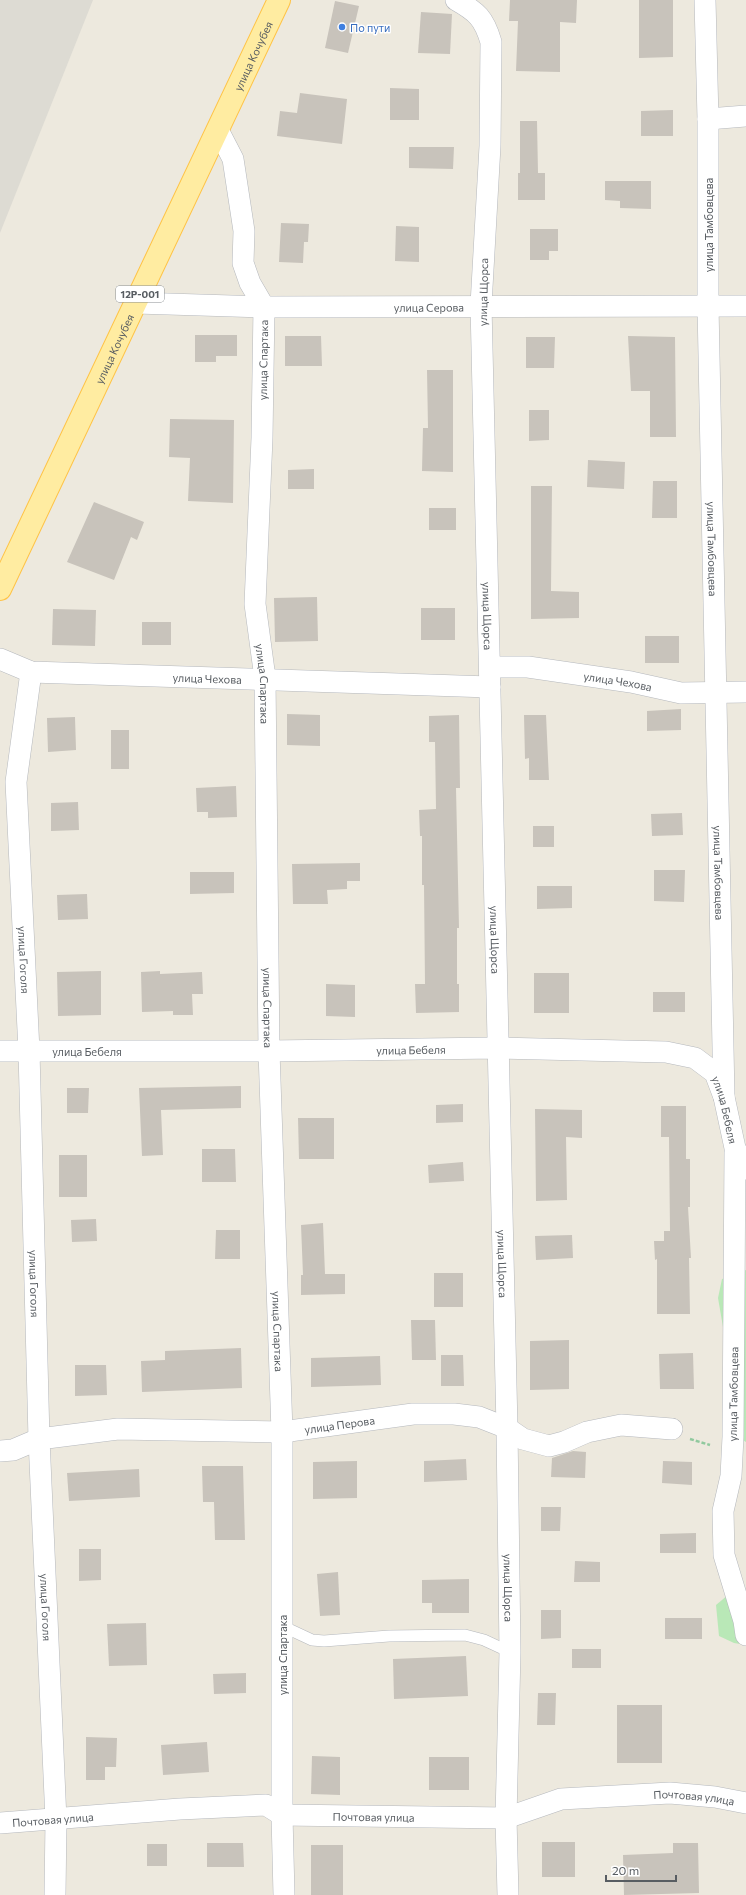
<svg xmlns="http://www.w3.org/2000/svg" width="746" height="1895" viewBox="0 0 746 1895" font-family="Commissioner,sans-serif">
<style>
.industrial{fill:#dddbd3}
.green{fill:#b9e8b7}
.building{fill:#c8c3bb}
.lines{fill:none;stroke-linecap:round;stroke-linejoin:round}
.lane-casing{stroke:#b5b8bd;stroke-width:12}
.street-casing{stroke:#b5b8bd;stroke-width:22}
.primary-casing{stroke:#ffc345;stroke-width:24}
.path{stroke:#90c99e;stroke-width:2.5;stroke-dasharray:4 2;stroke-linecap:butt}
.lane{stroke:#fff;stroke-width:11}
.street{stroke:#fff;stroke-width:21}
.primary{stroke:#ffeca1;stroke-width:22}
.shop-dot{fill:#3f7fe0;stroke:#fff;stroke-width:1.5}
.labels{text-anchor:middle;dominant-baseline:central;stroke-width:3;stroke-linejoin:round;paint-order:stroke}
.shield{fill:#fff;stroke:#8a8e91;stroke-width:1}
.shield-label{font-size:10px;font-weight:bold;fill:#585d62}
.shop-label{font-size:11px;fill:#366cbe;stroke:#fff;text-anchor:start}
.street-label{font-size:11px;fill:#585d62;stroke:#fff}
</style>
<rect width="100%" height="100%" fill="#ede9de"/>
<polygon class="industrial" points="0,0 93,0 0,233"/>
<g class="green">
<polygon points="746,1270 746,1442 735,1435 736,1330 723,1327 718,1298 722,1279"/>
<polygon points="740,1585 746,1591 746,1645 734,1643 719,1636 716,1605"/>
</g>
<g class="building">
<polygon points="510,0 577,0 576,23 560,22 560,72 516,71 518,21 509,21"/>
<polygon points="639,0 673,0 673,57 639,58"/>
<polygon points="335,1 359,6 348,53 325,48"/>
<polygon points="421,12 452,14 450,54 418,53"/>
<polygon points="390,88 419,89 419,120 390,120"/>
<polygon points="300,93 347,99 342,144 277,136 280,111 297,113"/>
<polygon points="673,110 673,136 641,136 641,111"/>
<polygon points="520,121 537,121 538,173 545,173 545,200 518,200 518,173 520,173"/>
<polygon points="409,147 454,147 453,169 409,168"/>
<polygon points="605,181 651,181 651,209 620,208 620,201 605,200"/>
<polygon points="281,223 309,224 308,242 304,242 303,263 279,262"/>
<polygon points="396,226 419,227 419,262 395,261"/>
<polygon points="530,229 558,229 558,251 549,251 549,260 530,260"/>
<polygon points="195,335 237,335 237,356 216,356 216,362 195,362"/>
<polygon points="285,336 321,336 322,366 285,366"/>
<polygon points="628,336 675,337 676,437 650,437 650,391 631,391"/>
<polygon points="526,337 555,337 554,368 526,368"/>
<polygon points="427,370 453,370 453,472 422,471 423,428 428,428"/>
<polygon points="529,410 549,410 549,440 529,441"/>
<polygon points="170,419 234,420 233,503 188,501 190,458 169,457"/>
<polygon points="588,460 625,462 624,489 587,487"/>
<polygon points="314,469 314,489 288,489 288,470"/>
<polygon points="653,481 677,481 677,518 652,518"/>
<polygon points="531,486 552,486 551,591 579,592 579,618 531,619"/>
<polygon points="94,502 144,522 137,540 131,537 114,580 67,562"/>
<rect x="429" y="508" width="27" height="22"/>
<polygon points="317,597 318,641 275,642 274,598"/>
<rect x="421" y="608" width="34" height="32"/>
<polygon points="53,609 96,610 95,646 52,645"/>
<rect x="142" y="622" width="29" height="23"/>
<rect x="645" y="636" width="34" height="27"/>
<polygon points="681,709 681,730 647,731 647,711"/>
<polygon points="287,714 320,715 320,746 287,745"/>
<polygon points="459,715 460,788 456,788 459,928 457,928 457,984 459,984 459,1012 416,1013 415,984 425,984 424,885 422,885 422,836 420,836 419,810 436,809 435,742 429,742 429,716"/>
<polygon points="524,715 546,715 549,780 529,780 529,758 525,759"/>
<polygon points="75,717 76,750 48,752 47,718"/>
<rect x="111" y="730" width="18" height="39"/>
<polygon points="236,786 237,817 208,818 208,812 197,812 196,788"/>
<polygon points="78,802 79,830 51,831 51,803"/>
<polygon points="682,813 683,835 652,836 651,814"/>
<rect x="533" y="826" width="21" height="21"/>
<polygon points="360,863 360,881 347,881 347,889 327,890 328,904 293,904 292,864"/>
<polygon points="654,870 685,870 684,902 654,901"/>
<polygon points="190,872 234,872 234,893 190,894"/>
<polygon points="537,886 572,886 572,908 537,909"/>
<polygon points="87,894 88,919 58,920 57,895"/>
<polygon points="101,971 101,1015 58,1016 57,972"/>
<polygon points="160,971 160,974 202,972 203,994 192,994 193,1015 173,1015 173,1011 142,1012 141,972"/>
<rect x="534" y="973" width="35" height="40"/>
<polygon points="326,984 355,985 355,1017 326,1016"/>
<rect x="653" y="992" width="32" height="20"/>
<polygon points="241,1086 241,1108 161,1110 163,1155 142,1156 139,1088"/>
<polygon points="67,1088 89,1088 88,1113 67,1113"/>
<polygon points="463,1104 463,1122 436,1123 436,1105"/>
<polygon points="661,1106 686,1106 686,1159 690,1159 690,1207 688,1207 691,1258 689,1258 690,1314 657,1314 657,1259 655,1260 654,1241 664,1241 664,1231 670,1231 669,1137 661,1137"/>
<polygon points="535,1109 582,1110 582,1138 566,1137 567,1200 536,1201"/>
<polygon points="298,1118 334,1118 334,1159 299,1159"/>
<polygon points="202,1149 235,1149 236,1182 202,1182"/>
<rect x="59" y="1155" width="28" height="42"/>
<polygon points="463,1162 464,1181 429,1183 428,1165"/>
<polygon points="96,1219 97,1241 72,1242 71,1220"/>
<polygon points="323,1223 325,1274 345,1274 345,1294 301,1295 301,1275 303,1275 301,1225"/>
<polygon points="216,1230 240,1230 240,1259 215,1259"/>
<polygon points="572,1235 573,1258 536,1260 535,1236"/>
<rect x="434" y="1273" width="29" height="34"/>
<polygon points="411,1320 435,1320 436,1360 412,1360"/>
<polygon points="569,1340 569,1389 530,1390 530,1341"/>
<polygon points="241,1348 242,1388 142,1392 141,1361 165,1360 165,1351"/>
<polygon points="693,1353 694,1389 660,1389 659,1354"/>
<polygon points="441,1355 463,1355 464,1386 441,1386"/>
<polygon points="380,1356 381,1385 311,1387 311,1358"/>
<polygon points="75,1365 106,1365 107,1395 75,1396"/>
<polygon points="573,1451 586,1452 585,1478 551,1477 552,1458"/>
<polygon points="466,1459 467,1480 424,1482 424,1461"/>
<polygon points="357,1461 357,1498 313,1499 313,1462"/>
<polygon points="663,1461 692,1462 692,1485 662,1483"/>
<polygon points="202,1466 243,1466 245,1540 215,1540 214,1502 203,1502"/>
<polygon points="139,1469 140,1497 69,1501 67,1473"/>
<polygon points="541,1507 561,1507 560,1531 541,1531"/>
<polygon points="696,1533 696,1553 660,1553 660,1534"/>
<polygon points="79,1549 101,1549 101,1580 79,1581"/>
<polygon points="575,1561 600,1562 600,1582 574,1582"/>
<polygon points="338,1572 340,1615 320,1616 317,1574"/>
<polygon points="469,1579 469,1613 432,1613 432,1603 422,1603 422,1580"/>
<polygon points="541,1610 561,1610 561,1638 541,1639"/>
<rect x="665" y="1618" width="37" height="21"/>
<polygon points="146,1623 147,1665 109,1666 107,1624"/>
<rect x="572" y="1649" width="29" height="19"/>
<polygon points="466,1656 468,1696 394,1699 393,1659"/>
<polygon points="246,1673 246,1693 214,1694 213,1674"/>
<polygon points="538,1693 556,1693 555,1725 537,1725"/>
<rect x="617" y="1705" width="45" height="58"/>
<polygon points="86,1737 117,1738 116,1767 105,1767 105,1780 86,1780"/>
<polygon points="207,1742 209,1772 163,1775 161,1745"/>
<polygon points="312,1756 340,1757 340,1795 311,1794"/>
<rect x="429" y="1757" width="40" height="33"/>
<rect x="542" y="1842" width="33" height="35"/>
<polygon points="207,1843 243,1843 244,1867 207,1867"/>
<polygon points="673,1843 698,1843 699,1893 624,1895 623,1855 673,1853"/>
<rect x="147" y="1844" width="20" height="22"/>
<rect x="311" y="1845" width="32" height="50"/>
</g>
<g class="lines">
<defs>
<polyline id="lane" points="282,1626 312,1640 324,1641 389,1636 465,1635 484,1640 510,1652"/>
<g id="street">
<path id="s1" d="M 456,0 C 477,12 484,18 491,42 L 490,146 L 481,305 L 507,1428 L 510,1652 L 506,1818 L 508,1895"/>
<path id="s2" d="M 705,0 L 708,119 L 708,306 L 724,1097"/>
<polyline points="708,119 746,116"/>
<path id="s3" d="M 218,130 L 233,159 L 244,231 L 243,263 L 250,283 L 264,307 L 262,438 L 255,604 L 265,678 L 269,1051 L 282,1432 L 282,1815 L 284,1895"/>
<path id="s4" d="M 136,303 L 264,307 L 746,306"/>
<path id="s5" d="M 0,659 L 31,672 L 490,687"/>
<path id="s6" d="M 490,667 L 528,667 L 631,682 L 681,693 L 746,692"/>
<path id="s7" d="M 31,672 L 16,782 L 29,1051 L 39,1439 L 56,1820 L 55,1895"/>
<path id="s8" d="M 0,1051 L 269,1051 L 497,1048 L 666,1052 L 695,1058 L 715,1073 L 724,1097 L 735,1148 L 746,1169"/>
<polyline points="735,1152 733,1437 731,1476 723,1511 724,1555 744,1621 746,1635"/>
<path id="s9" d="M 0,1451 L 13,1450 L 39,1439 L 118,1429 L 282,1432 L 413,1414 L 454,1414 L 479,1417 L 507,1428 L 523,1439 L 549,1446 L 564,1442 L 587,1432 L 621,1425 L 672,1429"/>
<path id="s10" d="M 0,1823 L 180,1809 L 266,1805 L 282,1815 L 506,1818 L 561,1799 L 670,1793 L 715,1797 L 746,1803"/>
</g>
<g id="primary">
<path id="s11" d="M 0,589 L 279,0"/>
</g>
</defs>
<use href="#lane" class="lane-casing"/>
<use href="#street" class="street-casing"/>
<use href="#primary" class="primary-casing"/>
<polyline class="path" points="690,1439 710,1445"/>
<use href="#lane" class="lane"/>
<use href="#street" class="street"/>
<use href="#primary" class="primary"/>
</g>
<circle class="shop-dot" cx="342" cy="27" r="4"/>
<g class="labels">
<rect class="shield" x="116" y="286" width="48" height="16" rx="3"/>
<g class="shield-label">
<text x="140" y="294">12Р-001</text>
</g>
<g class="shop-label">
<text x="350" y="27">По пути</text>
</g>
<g class="street-label">
<text stroke="none"><textPath href="#s11" startOffset="590">улица Кочубея</textPath></text>
<text transform="translate(708 225) rotate(-90)">улица Тамбовцева</text>
<text transform="translate(483 292) rotate(-89)">улица Щорса</text>
<text stroke="none"><textPath href="#s4" startOffset="293">улица Серова</textPath></text>
<text stroke="none"><textPath href="#s11" startOffset="266">улица Кочубея</textPath></text>
<text transform="translate(263 360) rotate(-89)">улица Спартака</text>
<text stroke="none"><textPath href="#s2" startOffset="549">улица Тамбовцева</textPath></text>
<text stroke="none"><textPath href="#s1" startOffset="631">улица Щорса</textPath></text>
<text stroke="none"><textPath href="#s5" startOffset="210">улица Чехова</textPath></text>
<text stroke="none"><textPath href="#s6" startOffset="129">улица Чехова</textPath></text>
<text stroke="none"><textPath href="#s3" startOffset="564">улица Спартака</textPath></text>
<text stroke="none"><textPath href="#s2" startOffset="873">улица Тамбовцева</textPath></text>
<text stroke="none"><textPath href="#s1" startOffset="955">улица Щорса</textPath></text>
<text stroke="none"><textPath href="#s7" startOffset="289">улица Гоголя</textPath></text>
<text stroke="none"><textPath href="#s3" startOffset="888">улица Спартака</textPath></text>
<text stroke="none"><textPath href="#s8" startOffset="411">улица Бебеля</textPath></text>
<text stroke="none"><textPath href="#s8" startOffset="87">улица Бебеля</textPath></text>
<text stroke="none"><textPath href="#s8" startOffset="759">улица Бебеля</textPath></text>
<text stroke="none"><textPath href="#s1" startOffset="1279">улица Щорса</textPath></text>
<text stroke="none"><textPath href="#s7" startOffset="613">улица Гоголя</textPath></text>
<text stroke="none"><textPath href="#s3" startOffset="1212">улица Спартака</textPath></text>
<text transform="translate(733 1394) rotate(-89)">улица Тамбовцева</text>
<text stroke="none"><textPath href="#s9" startOffset="343">улица Перова</textPath></text>
<text stroke="none"><textPath href="#s1" startOffset="1603">улица Щорса</textPath></text>
<text stroke="none"><textPath href="#s7" startOffset="937">улица Гоголя</textPath></text>
<text transform="translate(282 1655) rotate(-90)">улица Спартака</text>
<text stroke="none"><textPath href="#s10" startOffset="701">Почтовая улица</textPath></text>
<text stroke="none"><textPath href="#s10" startOffset="377">Почтовая улица</textPath></text>
<text stroke="none"><textPath href="#s10" startOffset="53">Почтовая улица</textPath></text>
</g>
</g>
<path d="M606 1875v6h70v-6" fill="none" stroke="#585d62" stroke-width="2"/>
<text x="612" y="1875" font-size="12" fill="#585d62" stroke="#ffffff" stroke-width="3" paint-order="stroke">20 m</text>
</svg>
